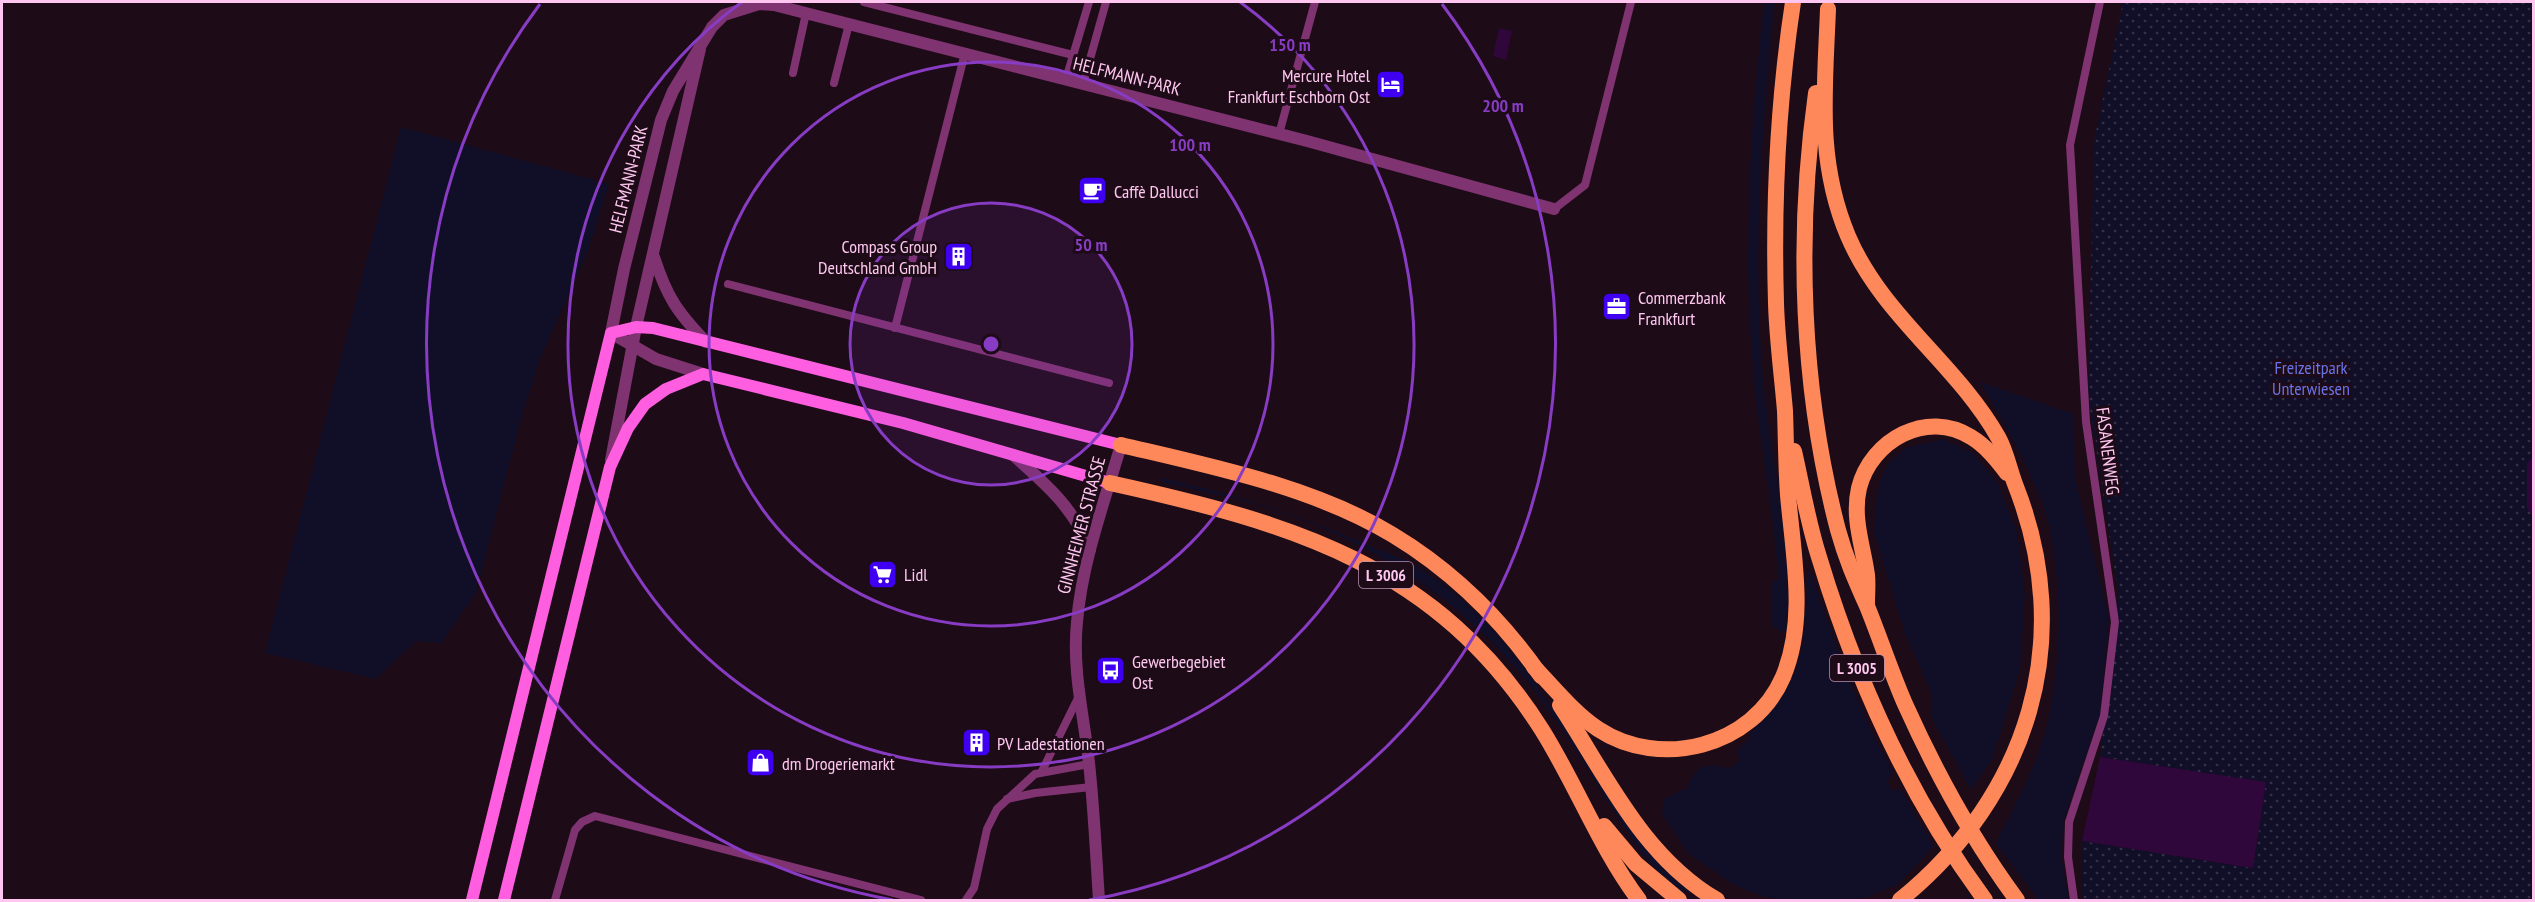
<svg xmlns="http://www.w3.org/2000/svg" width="2535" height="902" viewBox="0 0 2535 902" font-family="'PT Sans Narrow',sans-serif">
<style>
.grass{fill:#110e28}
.park{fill:url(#park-dots)}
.water{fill:#30073b}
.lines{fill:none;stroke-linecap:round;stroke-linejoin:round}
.stream{stroke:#30073b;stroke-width:6}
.service{stroke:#7f3370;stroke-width:8}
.minor{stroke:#7f3370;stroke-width:12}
.secondary{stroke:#ff5ee1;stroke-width:12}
.trunk{stroke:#ff885b;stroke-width:16}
.ring{fill:none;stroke:#883cc4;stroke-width:3}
.labels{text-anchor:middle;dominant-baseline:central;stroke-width:6;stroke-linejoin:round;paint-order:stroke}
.shield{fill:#1d0b17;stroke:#bb8faf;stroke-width:1.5}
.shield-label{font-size:16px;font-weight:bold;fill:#ffc7f0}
.poi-label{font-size:18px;fill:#ffc7f0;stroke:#1d0b17;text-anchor:start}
.street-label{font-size:18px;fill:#ffc7f0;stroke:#1d0b17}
.park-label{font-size:18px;fill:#6974e7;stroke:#1d0b17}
.centre{fill:#883cc4;stroke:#1d0b17;stroke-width:3}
.ring-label{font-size:18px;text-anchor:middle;font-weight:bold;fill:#883cc4;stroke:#1d0b17;stroke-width:6;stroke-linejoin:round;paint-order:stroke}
</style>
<defs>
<pattern id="park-dots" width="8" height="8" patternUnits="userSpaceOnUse" patternTransform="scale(1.5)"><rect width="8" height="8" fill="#110e28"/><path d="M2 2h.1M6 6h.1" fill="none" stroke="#353048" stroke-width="1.8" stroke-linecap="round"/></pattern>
</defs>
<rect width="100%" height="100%" fill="#1d0b17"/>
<g class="grass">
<path d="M 1764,2 L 1775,2 C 1762,128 1752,252 1763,379 C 1770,458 1796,556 1785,633 L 1771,626 L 1772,582 L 1778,580 C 1774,505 1757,432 1752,357 C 1743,239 1751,120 1764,2 Z"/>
<polygon points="401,127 609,184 587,253 540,359 522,415 476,593 441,643 416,641 376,679 265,653"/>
<path d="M 1980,382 L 2074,414 L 2075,477 L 2109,618 L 2100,714 L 2064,819 L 2061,856 L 2069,900 L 2039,900 L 1996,844 C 2009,814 2027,785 2038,754 C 2063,690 2066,567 2042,503 C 2026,460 2003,421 1980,382 Z"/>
<polygon points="1944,439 1973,453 1997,481 2017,531 2025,594 2020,669 1993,758 1971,790 1932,719 1932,695 1904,631 1874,532 1877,493 1886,466 1905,448"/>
<path d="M 1162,478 C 1236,495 1298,514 1368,545 C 1385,553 1403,557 1418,567 C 1469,598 1512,648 1544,696 C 1588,762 1625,839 1687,889 L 1684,895 L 1657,871 L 1639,849 C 1604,799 1575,745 1539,697 C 1473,607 1377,543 1272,509 C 1236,498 1198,490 1162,482 Z"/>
<path d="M 1807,569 L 1812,576 C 1835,643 1858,710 1893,772 L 1887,782 L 1892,790 L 1901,790 L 1934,846 L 1897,885 L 1865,898 L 1809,900 L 1765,897 L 1734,885 L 1688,853 L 1662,814 L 1665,798 L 1687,788 C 1698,763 1703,763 1729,768 L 1740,761 L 1737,751 L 1751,737 L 1749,733 C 1806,681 1806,643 1807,569 Z"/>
</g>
<polygon class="park" points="2123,2 2533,2 2533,900 2086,900 2081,895 2082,841 2253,868 2266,783 2100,757 2118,592 2088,394 2094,141"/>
<g class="water">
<polygon points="1499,28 1512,31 1506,60 1493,56"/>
<polygon points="2100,757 2266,782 2253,868 2082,841"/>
</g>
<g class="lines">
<polyline class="stream" points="2534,460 2530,464 2530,507 2534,513"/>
<g class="service">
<polyline points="864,2 1073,55"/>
<polyline points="793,73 806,13"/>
<polyline points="1066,79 1089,2"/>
<polyline points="834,83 849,24"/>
<polyline points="1083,84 1106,2"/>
<polyline points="1279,134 1315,2"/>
<polyline points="1554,209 1585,185 1631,2"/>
<polyline points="728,284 1109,383"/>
<polyline points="895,328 965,53"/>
<polyline points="1042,771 1079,696"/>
<polyline points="1007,799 1035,793 1091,787"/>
<polyline points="555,900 575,830 582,822 595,816 921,900"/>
<polyline points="966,900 974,888 987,829 997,809 1035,774 1089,764"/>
<polyline points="2074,900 2068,857 2069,822 2104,716 2115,622 2086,422 2070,145 2100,2"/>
</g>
<g class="minor">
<path d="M 654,257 C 667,297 677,312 706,342"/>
<polyline points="703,374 656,359 611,333 624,269 661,120 673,91 712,27 724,15 759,4 774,5 1307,141 1554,209"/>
<path d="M 1013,455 C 1045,483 1075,509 1090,550"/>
<polyline points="611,460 636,327 700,49"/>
<path d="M 1099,900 C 1096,855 1094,809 1089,763 C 1084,717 1072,670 1077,622 C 1082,562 1104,503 1121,445"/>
</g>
<g class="secondary">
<polyline points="472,900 611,333 636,327 653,328 1121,445"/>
<polyline points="504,900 610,467 628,428 645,404 666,389 703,374 903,423 1110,483"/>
</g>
<g class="trunk">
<path d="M 1828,9 C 1825,90 1816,160 1848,236 C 1882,316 1956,363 1998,437 C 2006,451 2009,468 2015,484 C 2077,640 2029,795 1900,900"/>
<path d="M 1816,93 C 1796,236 1801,389 1838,530 C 1846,559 1855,579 1867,606 C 1880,638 1891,672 1905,704 C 1936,773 1972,839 2017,900"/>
<path d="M 1121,445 C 1210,466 1314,487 1393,535 C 1451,570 1502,620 1541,676"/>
<path d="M 1794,451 C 1802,486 1808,523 1819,557 C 1856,680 1909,797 1985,900"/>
<path d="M 1110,483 C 1291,523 1437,564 1542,730 C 1577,786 1600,848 1639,900"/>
<path d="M 1867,603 C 1867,593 1868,584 1867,575 C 1863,546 1852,518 1859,488 C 1871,440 1927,409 1971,437 C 1986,446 1997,460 2007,473"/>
<path d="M 1534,667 C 1554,688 1574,713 1598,729 C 1660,770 1753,747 1783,677 C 1807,620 1793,554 1788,495 C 1786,467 1786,439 1785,411 C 1782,375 1777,339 1776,303 C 1773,202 1778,101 1793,2"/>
<path d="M 1560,705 C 1606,775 1642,856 1717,900"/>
<polyline points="1604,826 1636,864 1679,900"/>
</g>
</g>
<circle cx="991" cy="344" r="141" fill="#883cc4" fill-opacity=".12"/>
<g class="ring">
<circle cx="991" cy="344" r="141"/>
<circle cx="991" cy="344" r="282"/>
<path d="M1240 2A423 423 0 1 1 742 2"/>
<path d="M893 900A565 565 0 0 1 540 4M1442 4A565 565 0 0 1 1089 900"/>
</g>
<defs>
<symbol id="hotel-square" viewBox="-11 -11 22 22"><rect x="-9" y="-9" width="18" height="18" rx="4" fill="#3f00f2" stroke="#1d0b17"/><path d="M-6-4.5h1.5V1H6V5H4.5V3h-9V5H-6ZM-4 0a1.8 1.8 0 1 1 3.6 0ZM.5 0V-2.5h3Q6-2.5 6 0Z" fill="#fff"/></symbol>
<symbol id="cafe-square" viewBox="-11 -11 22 22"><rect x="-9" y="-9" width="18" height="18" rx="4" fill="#3f00f2" stroke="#1d0b17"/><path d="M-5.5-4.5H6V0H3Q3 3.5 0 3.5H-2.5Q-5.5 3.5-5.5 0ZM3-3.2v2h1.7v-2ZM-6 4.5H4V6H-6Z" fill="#fff"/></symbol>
<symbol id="building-square" viewBox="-11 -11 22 22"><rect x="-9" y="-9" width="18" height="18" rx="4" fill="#3f00f2" stroke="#1d0b17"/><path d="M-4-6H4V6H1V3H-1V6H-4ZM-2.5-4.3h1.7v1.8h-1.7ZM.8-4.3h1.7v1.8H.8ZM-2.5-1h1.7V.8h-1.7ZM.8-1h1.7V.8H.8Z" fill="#fff"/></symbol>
<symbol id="office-square" viewBox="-11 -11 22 22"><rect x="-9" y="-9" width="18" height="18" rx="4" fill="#3f00f2" stroke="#1d0b17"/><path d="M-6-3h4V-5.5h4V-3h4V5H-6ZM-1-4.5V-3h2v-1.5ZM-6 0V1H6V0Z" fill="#fff"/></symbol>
<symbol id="supermarket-square" viewBox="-11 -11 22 22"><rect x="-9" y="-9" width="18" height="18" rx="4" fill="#3f00f2" stroke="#1d0b17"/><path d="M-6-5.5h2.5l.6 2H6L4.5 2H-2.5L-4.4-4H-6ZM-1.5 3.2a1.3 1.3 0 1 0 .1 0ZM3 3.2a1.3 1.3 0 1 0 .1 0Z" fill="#fff"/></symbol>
<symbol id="bus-square" viewBox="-11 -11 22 22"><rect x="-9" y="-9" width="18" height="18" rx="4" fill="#3f00f2" stroke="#1d0b17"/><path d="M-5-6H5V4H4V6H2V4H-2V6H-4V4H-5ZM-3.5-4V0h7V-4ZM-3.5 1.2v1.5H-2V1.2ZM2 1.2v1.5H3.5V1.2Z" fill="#fff"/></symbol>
<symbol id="shop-square" viewBox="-11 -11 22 22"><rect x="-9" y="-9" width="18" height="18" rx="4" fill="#3f00f2" stroke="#1d0b17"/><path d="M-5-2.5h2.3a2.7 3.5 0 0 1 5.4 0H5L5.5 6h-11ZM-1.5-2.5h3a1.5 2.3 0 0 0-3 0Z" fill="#fff"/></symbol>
</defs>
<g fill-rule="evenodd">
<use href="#hotel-square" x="1374" y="68" width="33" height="33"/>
<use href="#cafe-square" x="1076" y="174" width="33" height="33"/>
<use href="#building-square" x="942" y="240" width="33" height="33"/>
<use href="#office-square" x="1600" y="290" width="33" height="33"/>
<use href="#supermarket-square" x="866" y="558" width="33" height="33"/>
<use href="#bus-square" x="1094" y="654" width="33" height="33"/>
<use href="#building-square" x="960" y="726" width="33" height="33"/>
<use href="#shop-square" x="744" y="746" width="33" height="33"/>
</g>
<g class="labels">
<g class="shield">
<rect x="1359" y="562" width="54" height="26" rx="4.5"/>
<rect x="1830" y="655" width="54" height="26" rx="4.5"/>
</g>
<g class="shield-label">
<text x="1386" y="575">L 3006</text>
<text x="1857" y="668">L 3005</text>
</g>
<g class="poi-label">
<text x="1370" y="75" text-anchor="end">Mercure Hotel<tspan x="1370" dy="21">Frankfurt Eschborn Ost</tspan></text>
<text x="1114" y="191">Caffè Dallucci</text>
<text x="937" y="246" text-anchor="end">Compass Group<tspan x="937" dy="21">Deutschland GmbH</tspan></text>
<text x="1638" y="297">Commerzbank<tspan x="1638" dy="21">Frankfurt</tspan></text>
<text x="904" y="574">Lidl</text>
<text x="1132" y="661">Gewerbegebiet<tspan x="1132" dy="21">Ost</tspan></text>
<text x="997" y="743">PV Ladestationen</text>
<text x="782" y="763">dm Drogeriemarkt</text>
</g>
<g class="street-label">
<text transform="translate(1127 76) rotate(14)">HELFMANN-PARK</text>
<text transform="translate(628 179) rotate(-76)">HELFMANN-PARK</text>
<text transform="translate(2108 451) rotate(83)">FASANENWEG</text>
<text transform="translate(1081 525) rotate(-75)">GINNHEIMER STRASSE</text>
</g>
<g class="park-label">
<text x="2311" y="367">Freizeitpark<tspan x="2311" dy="21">Unterwiesen</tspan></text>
</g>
</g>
<circle cx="991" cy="344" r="9" class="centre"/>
<g class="ring-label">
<text x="1290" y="51">150 m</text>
<text x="1503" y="112">200 m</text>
<text x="1190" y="151">100 m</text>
<text x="1091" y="251">50 m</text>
</g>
<rect width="2535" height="902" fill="none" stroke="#ffc7f0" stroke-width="6"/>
</svg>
